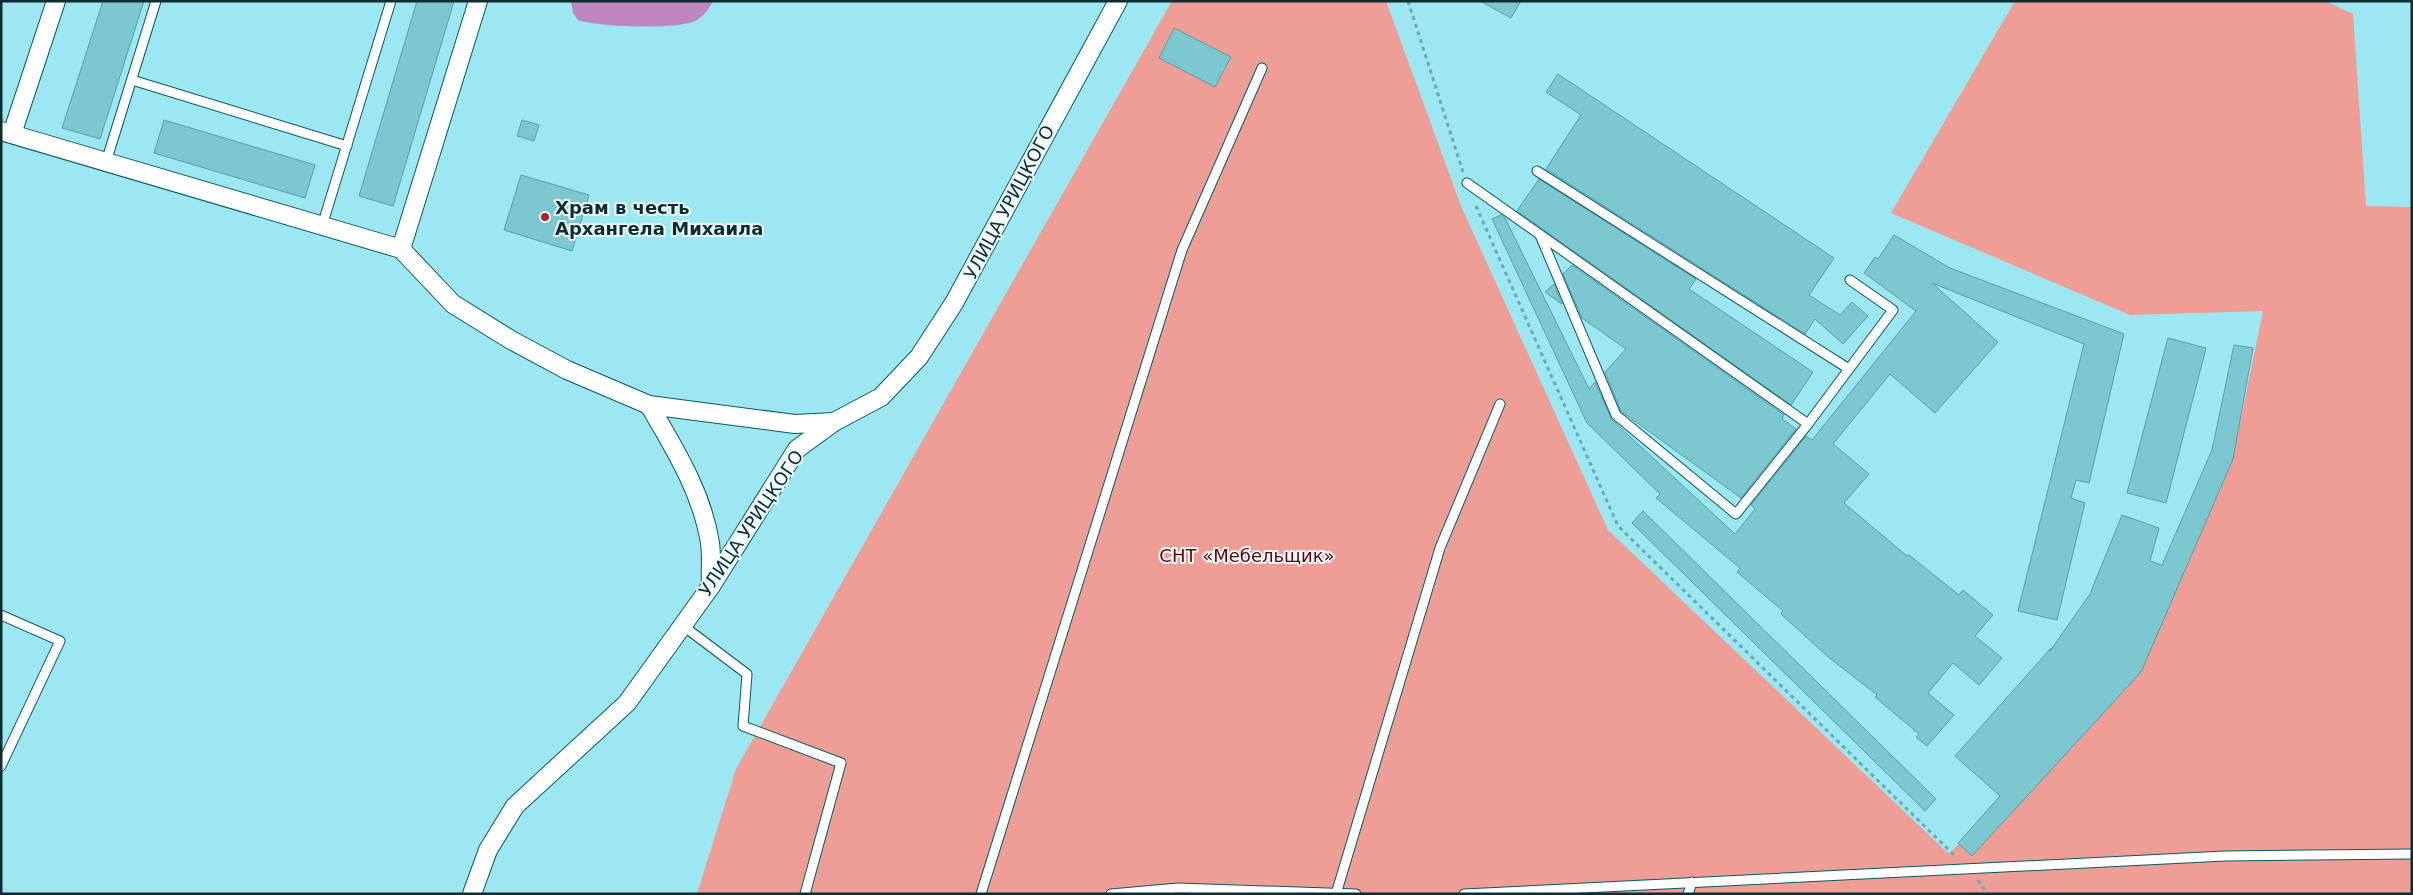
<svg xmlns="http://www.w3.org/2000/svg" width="2413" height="895" viewBox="0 0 2413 895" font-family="'DejaVu Sans',sans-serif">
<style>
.green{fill:#ef9e95}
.water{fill:#be86bf}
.building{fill:#7dc7d1;stroke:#57a0a9}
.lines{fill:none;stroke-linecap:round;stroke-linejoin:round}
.lane-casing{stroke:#005c65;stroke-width:11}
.street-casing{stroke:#005c65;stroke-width:20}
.path{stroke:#6daab2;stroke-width:3;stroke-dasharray:4 4;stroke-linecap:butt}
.lane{stroke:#fff;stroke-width:9}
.street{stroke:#fff;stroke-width:18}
.poi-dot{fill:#b22224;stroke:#eefcfe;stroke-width:2}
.labels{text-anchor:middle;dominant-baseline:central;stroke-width:4;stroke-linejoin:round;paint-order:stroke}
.street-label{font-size:18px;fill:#0d2d30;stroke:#eefcfe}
.poi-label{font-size:18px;font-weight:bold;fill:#0d2d30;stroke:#eefcfe;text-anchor:start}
.park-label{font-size:18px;fill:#680007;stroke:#eefcfe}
</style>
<rect width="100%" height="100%" fill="#9ce7f1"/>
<polygon class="green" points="1172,1 1386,1 1461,206 1608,530 1949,854 2134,665 2240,423 2263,311 2130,315 1891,213 2015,1 2325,1 2353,14 2366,206 2412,207 2412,894 697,894 736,769"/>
<path class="water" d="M 571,1 L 713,1 C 709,9 703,17 695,21 C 676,30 598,27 578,20 L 573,13 Z"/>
<g class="building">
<polygon points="103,1 144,1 100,139 62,128"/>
<polygon points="417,1 454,1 393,206 359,196"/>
<polygon points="1480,1 1521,1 1511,18"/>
<polygon points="1174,28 1231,57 1215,87 1159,58"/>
<polygon points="1558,74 1834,258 1809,295 1840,315 1852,302 1868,316 1843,344 1815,319 1805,334 1546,169 1581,115 1546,92"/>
<polygon points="164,120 315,165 305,198 154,153"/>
<polygon points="522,120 539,125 534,141 517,136"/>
<polygon points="521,175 589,195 572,251 504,230"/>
<polygon points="1539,179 1696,279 1689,289 1813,372 1791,405 1517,211"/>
<polygon points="1501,215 1505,218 1589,389 1595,382 1612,420 1735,534 1755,509 1751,505 1806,436 1812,440 1916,311 1864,273 1875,257 1878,259 1894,235 1950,268 2124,334 2089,483 2076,480 2071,498 2085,503 2057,620 2018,611 2084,344 1932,283 1998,342 1935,413 1890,374 1833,444 1869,474 1844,503 1907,556 1909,555 1959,595 1963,590 1993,615 1975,636 2002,658 1979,685 1953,663 1928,693 1954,715 1927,746 1916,737 1919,734 1875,697 1877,695 1827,656 1781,614 1783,611 1737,572 1740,568 1656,498 1660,494 1587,423 1492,219"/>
<polygon points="1572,265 1784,415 1782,419 1796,429 1741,498 1621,411 1605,372 1626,349 1582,318 1563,274"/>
<polygon points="1554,284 1562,304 1545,292"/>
<polygon points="2168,338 2206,348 2166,503 2127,493"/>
<polygon points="2234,345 2253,348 2233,459 2141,672 1972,856 1958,843 2000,796 1955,756 2051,648 2050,651 2090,594 2122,515 2159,528 2150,561 2162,565 2212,450"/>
<polygon points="1643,511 1936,799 1925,811 1632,523"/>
</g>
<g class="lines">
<defs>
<g id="lane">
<polyline points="132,80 347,146"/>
<polyline points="106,162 156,1"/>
<polyline points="1537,171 1849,369"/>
<polyline points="1467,183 1808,424"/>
<polyline points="322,226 391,1"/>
<polyline points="1540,235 1616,415 1736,514 1808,424 1893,310 1850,280"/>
<polyline points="1,615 60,641 1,766"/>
<polyline points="682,625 747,674 743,726 841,763 805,894"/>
<polyline points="981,894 1182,250 1262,68"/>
<polyline points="1111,894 1178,888 1356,894"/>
<polyline points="1336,894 1440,548 1500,404"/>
<polyline points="1464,894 2225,856 2412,854"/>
<polyline points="1688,894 1692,882"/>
</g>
<g id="street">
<polyline points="1,131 401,249 453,304 511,340 567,370 649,405 795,424 834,422"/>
<polyline points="12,134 56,1"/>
<polyline points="401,249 478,1"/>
<path d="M 649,405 C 674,448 702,492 710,543 C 712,557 710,572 711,586"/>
<polyline points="472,894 488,850 515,806 627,703 711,586 797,449 834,422 881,397 919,357 954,303 1118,1"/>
</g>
</defs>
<use href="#lane" class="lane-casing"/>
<use href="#street" class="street-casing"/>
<g class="path">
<polyline points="1408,1 1463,172"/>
<polyline points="1476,206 1618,526 1956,857"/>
<polyline points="1978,880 1988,894"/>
</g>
<use href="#lane" class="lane"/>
<use href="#street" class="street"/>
</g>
<circle class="poi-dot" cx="545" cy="217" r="5"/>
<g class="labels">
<g class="street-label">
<text transform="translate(1009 202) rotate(-62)">УЛИЦА УРИЦКОГО</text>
<text transform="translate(751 523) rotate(-56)">УЛИЦА УРИЦКОГО</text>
</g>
<g class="poi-label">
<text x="555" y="207">Храм в честь<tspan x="555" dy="21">Архангела Михаила</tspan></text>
</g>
<g class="park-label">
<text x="1247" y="555">СНТ «Мебельщик»</text>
</g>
</g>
<rect width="2413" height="895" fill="none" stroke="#0d2d30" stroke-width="5"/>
</svg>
